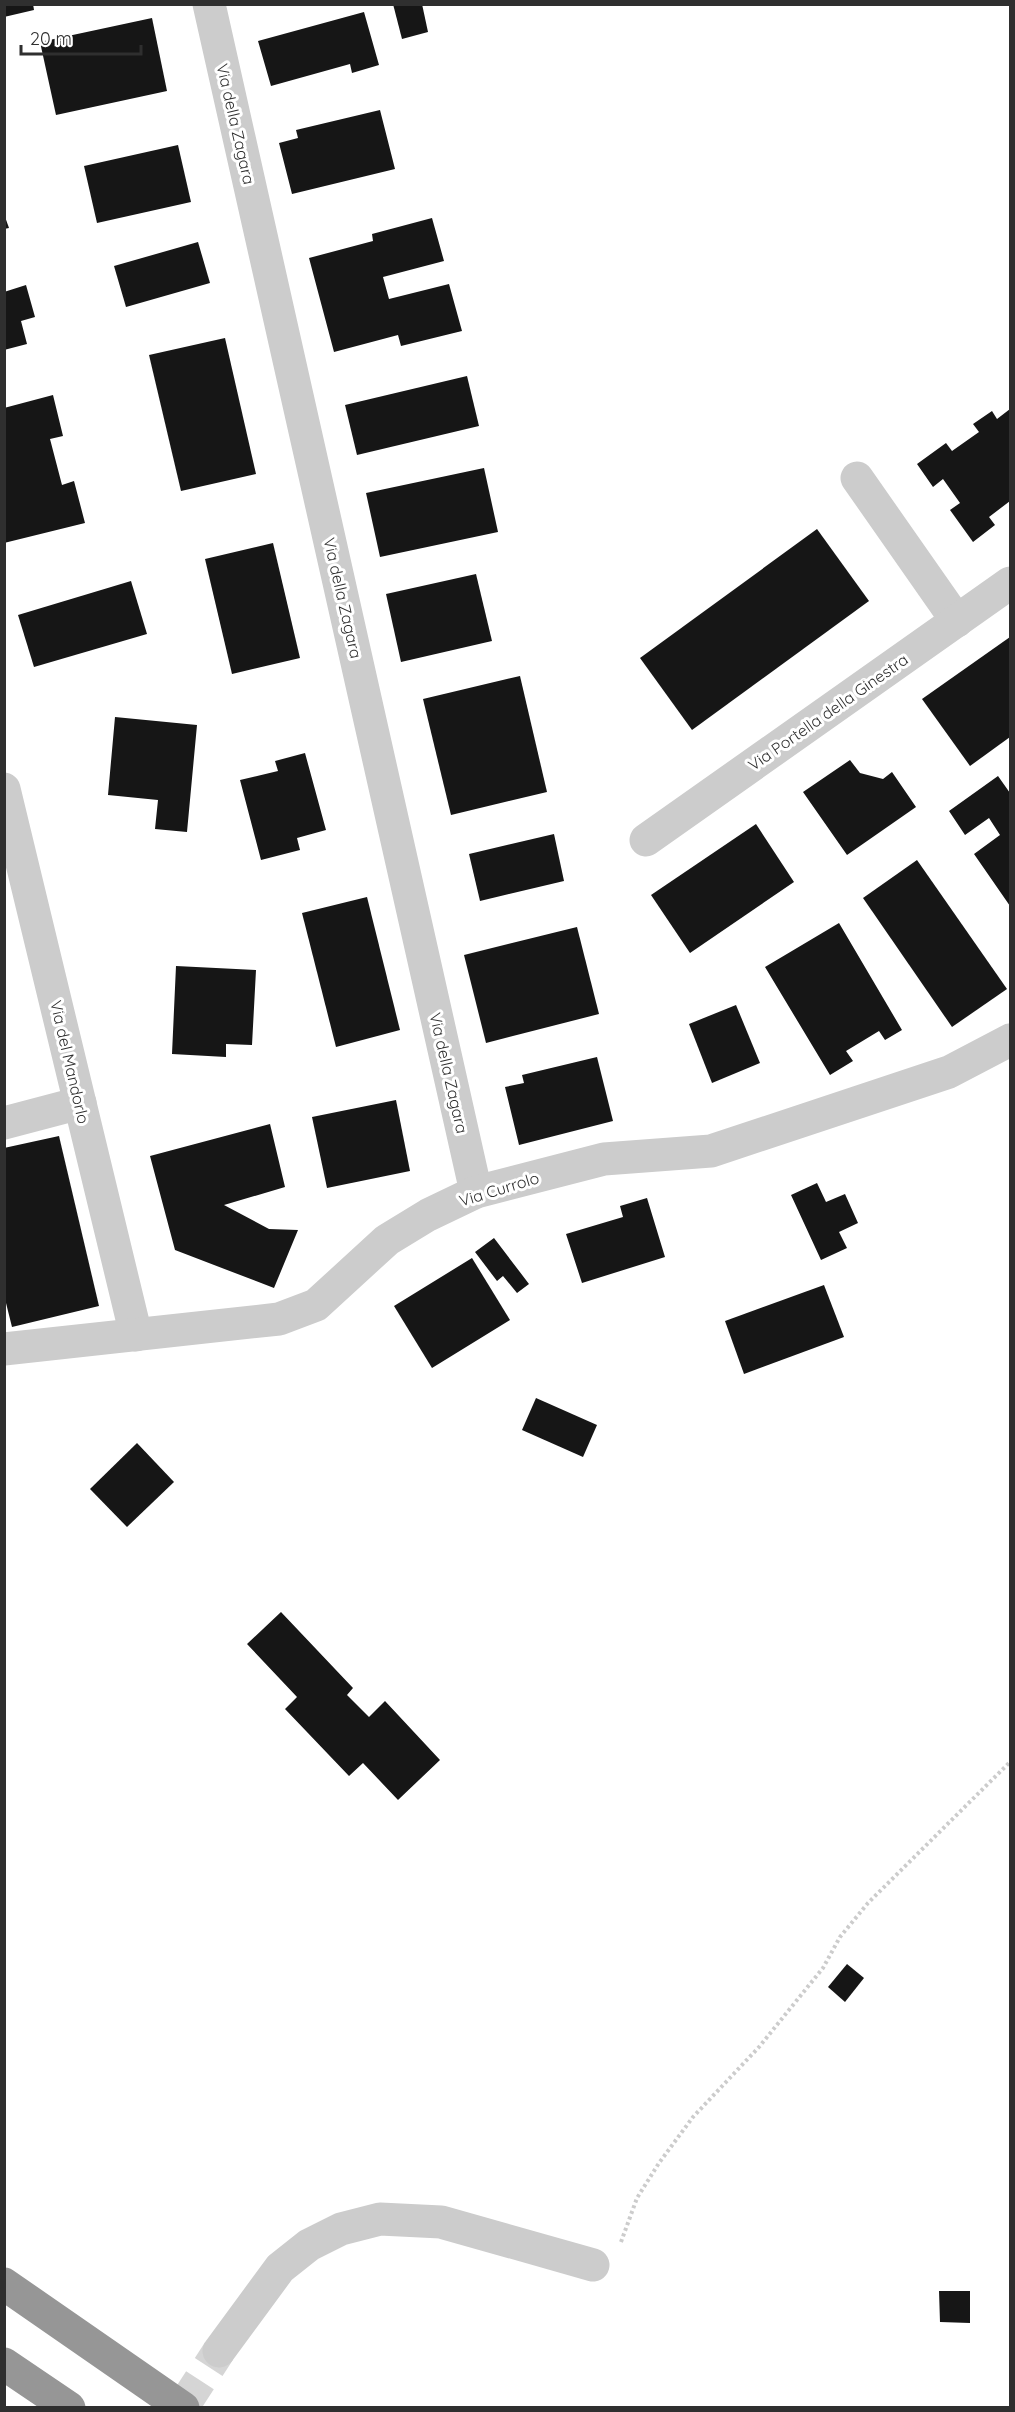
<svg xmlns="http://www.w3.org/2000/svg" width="1015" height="2412" viewBox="0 0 1015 2412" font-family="Quicksand,sans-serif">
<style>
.building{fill:#161616}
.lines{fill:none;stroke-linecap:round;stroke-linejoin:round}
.minor-tunnel{stroke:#d5d5d5;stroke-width:33;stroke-dasharray:33 16;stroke-linecap:butt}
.path{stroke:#ccc;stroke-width:4;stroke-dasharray:3 3;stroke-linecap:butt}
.minor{stroke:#ccc;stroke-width:33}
.highway{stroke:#969696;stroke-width:33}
.labels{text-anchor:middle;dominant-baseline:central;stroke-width:6;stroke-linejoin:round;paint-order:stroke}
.street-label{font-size:16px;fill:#2f2f2f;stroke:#fff}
</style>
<rect width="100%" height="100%" fill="#fff"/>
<g class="building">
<polygon points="4,4 33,4 34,10 4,17"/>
<polygon points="393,4 422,4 428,32 402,39"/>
<polygon points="364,12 379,65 352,73 350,64 271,86 258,41"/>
<polygon points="152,18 167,91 56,115 40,42"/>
<polygon points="380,110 395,169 292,194 279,143 298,138 296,130"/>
<polygon points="178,145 191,202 97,223 84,166"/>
<polygon points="4,214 9,228 4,229"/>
<polygon points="432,218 444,261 383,277 389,299 449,284 462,331 401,346 398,335 334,352 309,258 373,241 372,234"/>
<polygon points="198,242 210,283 126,307 114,266"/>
<polygon points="26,285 35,317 21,321 27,344 4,350 4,292"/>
<polygon points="225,338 256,474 181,491 149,355"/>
<polygon points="467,376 479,426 357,455 345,405"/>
<polygon points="53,395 63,436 50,439 62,485 74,481 85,523 4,543 4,408"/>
<polygon points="1010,409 1010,501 989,517 995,525 973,542 950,510 960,503 943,479 933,487 917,464 946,443 952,451 979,432 973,424 992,411 997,419"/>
<polygon points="484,468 498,532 380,557 366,493"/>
<polygon points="817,529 869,601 692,730 640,658"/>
<polygon points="273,543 300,658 232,674 205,559"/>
<polygon points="476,574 492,641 401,662 386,594"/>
<polygon points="131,581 147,634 34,667 18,615"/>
<polygon points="1010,637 1010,737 970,766 922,699"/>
<polygon points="520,676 547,792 451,815 423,699"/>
<polygon points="115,717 197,725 187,832 155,829 158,800 108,795"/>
<polygon points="305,753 326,830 297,838 300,850 261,860 240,780 278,771 275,761"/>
<polygon points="850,760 860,773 883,779 892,772 916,807 847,855 803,792"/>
<polygon points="998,776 1010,793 1010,906 974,854 1000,835 989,818 965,835 949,811"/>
<polygon points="756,824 794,882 690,953 651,895"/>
<polygon points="554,834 564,881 480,901 469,854"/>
<polygon points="917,860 1007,989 952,1027 863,898"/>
<polygon points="367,897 400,1030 336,1047 302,913"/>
<polygon points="839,923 902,1030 885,1040 879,1031 846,1051 853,1061 830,1075 765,967"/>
<polygon points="577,927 599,1014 486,1043 464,955"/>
<polygon points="176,966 256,970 252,1045 226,1044 226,1057 172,1054"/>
<polygon points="736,1005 760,1063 712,1083 689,1024"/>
<polygon points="597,1057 613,1121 519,1145 505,1087 524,1083 522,1075"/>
<polygon points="396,1100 410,1171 327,1188 312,1117"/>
<polygon points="270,1124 285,1187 224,1205 269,1229 298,1230 274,1288 175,1250 150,1156"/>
<polygon points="59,1136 99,1306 12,1327 4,1295 4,1148"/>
<polygon points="817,1183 826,1202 845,1194 858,1223 839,1232 847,1248 821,1260 791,1195"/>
<polygon points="647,1198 665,1257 582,1283 566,1234 623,1217 620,1206"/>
<polygon points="494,1238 529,1284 517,1293 503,1276 497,1281 475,1252"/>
<polygon points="472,1258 510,1320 432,1368 394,1306"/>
<polygon points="824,1285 844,1337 744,1374 725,1321"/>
<polygon points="536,1398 597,1425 583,1457 522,1430"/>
<polygon points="137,1443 174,1482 127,1527 90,1489"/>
<polygon points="281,1612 353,1688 347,1695 369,1717 385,1701 440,1760 398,1800 363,1763 349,1776 285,1709 297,1697 247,1644"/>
<polygon points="847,1964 864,1978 845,2002 828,1987"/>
<polygon points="939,2291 970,2291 970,2323 940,2322"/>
</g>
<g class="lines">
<polyline class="minor-tunnel" points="182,2408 219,2351"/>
<polyline class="path" points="621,2242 637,2198 659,2163 693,2117 759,2047 823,1968 840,1937 868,1903 1010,1762"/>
<g class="minor">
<polyline points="209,4 476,1192"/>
<polyline points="857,478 957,621"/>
<polyline points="4,789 136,1335"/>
<polyline points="646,840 1010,583"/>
<polyline points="4,1123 80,1103"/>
<polyline points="4,1349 279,1319 316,1305 387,1240 428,1215 476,1192 604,1159 711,1151 949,1072 1010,1040"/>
<polyline points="219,2351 280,2268 309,2245 341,2229 380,2219 441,2222 593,2265"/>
</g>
<g class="highway">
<polyline points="4,2284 183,2408"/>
<polyline points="4,2364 69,2408"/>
</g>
</g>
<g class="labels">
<g class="street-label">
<text transform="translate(236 124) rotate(77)">Via della Zagara</text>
<text transform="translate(343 598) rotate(77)">Via della Zagara</text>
<text transform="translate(828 712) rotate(-35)">Via Portella della Ginestra</text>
<text transform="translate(70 1062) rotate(77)">Via del Mandorlo</text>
<text transform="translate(449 1073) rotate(77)">Via della Zagara</text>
<text transform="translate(499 1189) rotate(-17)">Via Currolo</text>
</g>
</g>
<rect width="1015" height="2412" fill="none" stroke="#2f2f2f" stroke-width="12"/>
<path d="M21 45v9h120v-9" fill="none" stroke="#2f2f2f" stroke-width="3"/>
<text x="30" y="45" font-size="18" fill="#2f2f2f" stroke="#ffffff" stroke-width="4.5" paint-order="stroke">20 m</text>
</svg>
